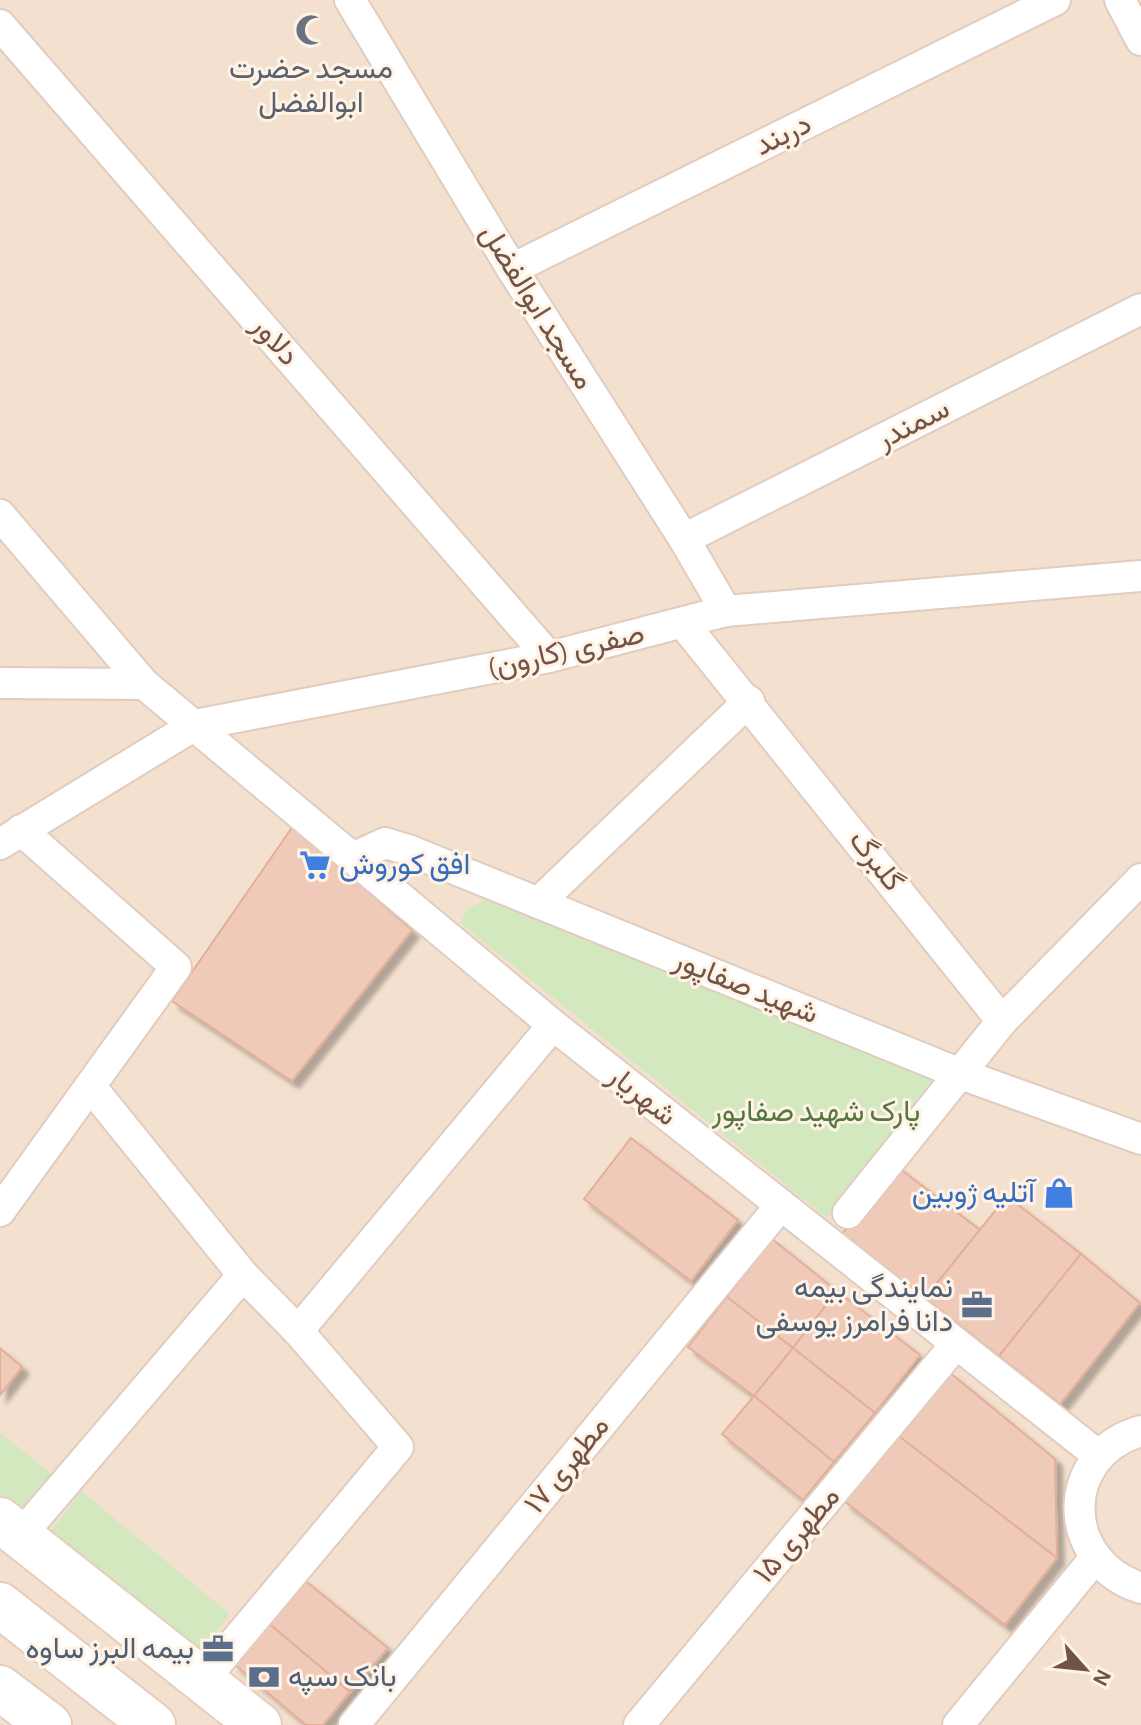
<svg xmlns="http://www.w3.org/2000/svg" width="1141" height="1725" viewBox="0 0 1141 1725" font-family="'Alegreya Sans',Vazirmatn,sans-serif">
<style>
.residential{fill:#f3e0cf}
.green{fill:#d4e8c0}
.building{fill:#f0cab9;stroke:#e3af99;stroke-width:2;filter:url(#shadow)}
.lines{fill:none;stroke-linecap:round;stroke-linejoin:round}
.street-casing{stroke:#e1ccc0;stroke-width:34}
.secondary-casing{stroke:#e6cdbd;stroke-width:48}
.street{stroke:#fff;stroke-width:30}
.secondary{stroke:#fff;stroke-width:44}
.labels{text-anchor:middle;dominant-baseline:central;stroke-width:6;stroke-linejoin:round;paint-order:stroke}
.worship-label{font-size:30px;fill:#5b616d;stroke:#fff3e6}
.street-label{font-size:30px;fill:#725348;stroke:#fff3e6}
.shop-label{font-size:30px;fill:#366cbe;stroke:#fff3e6;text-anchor:start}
.park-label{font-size:30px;fill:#557841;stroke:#fff3e6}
.service-label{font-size:30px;fill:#4e5e75;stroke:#fff3e6;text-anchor:end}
</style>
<defs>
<filter id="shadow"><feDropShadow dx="7" dy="7" stdDeviation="2" flood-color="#0004"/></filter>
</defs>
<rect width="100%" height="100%" fill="#fcefe0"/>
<rect class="residential" x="0" y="0" width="1141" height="1725"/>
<g class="green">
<polygon points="486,900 941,1080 827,1218 460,923 468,908"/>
<polygon points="0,1432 51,1474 17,1517 0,1503"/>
<polygon points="81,1491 230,1614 198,1655 49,1534"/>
</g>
<g class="building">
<polygon points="293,826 412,930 292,1081 172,1001"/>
<polygon points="631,1138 738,1220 691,1281 584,1199"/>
<polygon points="895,1165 980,1230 925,1298 842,1234"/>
<polygon points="1007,1196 1081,1254 999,1356 925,1298"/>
<polygon points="772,1239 837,1291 793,1348 727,1297"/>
<polygon points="1081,1254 1140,1303 1060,1404 999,1356"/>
<polygon points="837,1291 920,1355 875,1413 793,1348"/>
<polygon points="727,1297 793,1348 754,1396 688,1347"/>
<polygon points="0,1348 22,1367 0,1395"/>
<polygon points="793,1348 875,1413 834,1462 754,1396"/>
<polygon points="949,1372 1055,1459 1057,1558 896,1434"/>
<polygon points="754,1396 834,1462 803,1500 722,1434"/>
<polygon points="896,1434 1057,1558 1005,1625 844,1501"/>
<polygon points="303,1579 388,1648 350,1692 267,1622"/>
<polygon points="267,1622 350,1692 323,1725 306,1725 233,1663"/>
</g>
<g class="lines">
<defs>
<g id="street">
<polyline points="350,0 512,269 684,539 726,611"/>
<polyline points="1120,0 1141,40"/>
<polyline points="0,25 549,657"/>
<polyline points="512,269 1055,0"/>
<polyline points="0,515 144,684 553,1025 1099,1456"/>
<polyline points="684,539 1141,309"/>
<polyline points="683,623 1002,1021"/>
<polyline points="0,683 144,684"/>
<polyline points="0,844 195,725 549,657 726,611 1141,576"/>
<polyline points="355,857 385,843 408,850 958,1073 1141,1139"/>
<polyline points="538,903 749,701"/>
<polyline points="91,1087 243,1275 298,1331 398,1447 203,1680"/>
<polyline points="0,1211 176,967 21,830"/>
<polyline points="848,1213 1002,1021 1141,879"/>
<polyline points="298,1331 553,1025"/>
<path d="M 1141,1431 C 1058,1455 1060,1562 1141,1588"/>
<polyline points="20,1536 243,1275"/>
<polyline points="354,1725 781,1205"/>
<polyline points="639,1725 956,1344"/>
<polyline points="958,1725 1095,1558"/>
</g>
<g id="secondary">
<polyline points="0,1520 259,1725"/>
<polyline points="0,1605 153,1725"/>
<polyline points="0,1688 49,1725"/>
</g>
</defs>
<use href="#street" class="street-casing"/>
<use href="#secondary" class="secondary-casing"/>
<use href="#street" class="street"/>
<use href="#secondary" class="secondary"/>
</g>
<defs>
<symbol id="mosque-bare" viewBox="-9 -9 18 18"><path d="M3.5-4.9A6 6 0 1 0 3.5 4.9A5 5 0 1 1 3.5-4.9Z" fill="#6b7280" stroke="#fff3e6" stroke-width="2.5" paint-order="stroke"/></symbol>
<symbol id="supermarket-bare" viewBox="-9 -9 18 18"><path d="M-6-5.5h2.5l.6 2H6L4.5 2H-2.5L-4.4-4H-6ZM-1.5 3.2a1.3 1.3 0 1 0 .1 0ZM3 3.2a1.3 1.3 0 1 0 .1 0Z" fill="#3f7fe0" stroke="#fff3e6" stroke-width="2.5" paint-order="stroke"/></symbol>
<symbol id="shop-bare" viewBox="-9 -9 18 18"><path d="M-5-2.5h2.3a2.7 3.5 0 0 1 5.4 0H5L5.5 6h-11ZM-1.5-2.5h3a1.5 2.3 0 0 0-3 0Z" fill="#3f7fe0" stroke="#fff3e6" stroke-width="2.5" paint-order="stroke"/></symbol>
<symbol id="office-bare" viewBox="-9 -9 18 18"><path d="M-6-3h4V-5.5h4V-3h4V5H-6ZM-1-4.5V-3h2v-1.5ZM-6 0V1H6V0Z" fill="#5c6f8a" stroke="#fff3e6" stroke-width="2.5" paint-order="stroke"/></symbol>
<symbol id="bank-bare" viewBox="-9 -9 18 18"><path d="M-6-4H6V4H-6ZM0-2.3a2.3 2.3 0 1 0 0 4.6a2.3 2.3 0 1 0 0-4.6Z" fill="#5c6f8a" stroke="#fff3e6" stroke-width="2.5" paint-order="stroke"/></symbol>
</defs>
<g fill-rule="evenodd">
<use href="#mosque-bare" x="289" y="8" width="44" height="44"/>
<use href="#supermarket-bare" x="293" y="843" width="44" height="44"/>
<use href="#shop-bare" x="1037" y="1171" width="44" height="44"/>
<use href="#office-bare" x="955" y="1283" width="44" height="44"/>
<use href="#office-bare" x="196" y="1627" width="44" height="44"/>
<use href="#bank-bare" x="242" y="1655" width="44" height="44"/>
</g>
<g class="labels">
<g class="worship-label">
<text x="311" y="69">مسجد حضرت<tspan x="311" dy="34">ابوالفضل</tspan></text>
</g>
<g class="street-label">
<text transform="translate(783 135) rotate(-26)">دربند</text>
<text transform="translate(537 307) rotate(58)">مسجد ابوالفضل</text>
<text transform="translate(275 341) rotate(49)">دلاور</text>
<text transform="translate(913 424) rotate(-27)">سمندر</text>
<text transform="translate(566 651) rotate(-13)">صفری (کارون)</text>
<text transform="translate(876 861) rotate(52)">گلبرگ</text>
<text transform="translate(746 987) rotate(22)">شهید صفاپور</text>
<text transform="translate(642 1096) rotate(38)">شهریار</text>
<text transform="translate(567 1465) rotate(-51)">مطهری ۱۷</text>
<text transform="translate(797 1535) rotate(-50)">مطهری ۱۵</text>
</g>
<g class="shop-label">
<text x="339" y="865">افق کوروش</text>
<text x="1035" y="1193" text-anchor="end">آتلیه ژوبین</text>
</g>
<g class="park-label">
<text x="816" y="1112">پارک شهید صفاپور</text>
</g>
<g class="service-label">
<text x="953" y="1288">نمایندگی بیمه<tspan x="953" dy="34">دانا فرامرز یوسفی</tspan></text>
<text x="194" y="1649">بیمه البرز ساوه</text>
<text x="288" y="1677" text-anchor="start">بانک سپه</text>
</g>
</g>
<g transform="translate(1085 1669) rotate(117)" stroke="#fff3e6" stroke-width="6" paint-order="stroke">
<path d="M0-6L14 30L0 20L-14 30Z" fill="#725348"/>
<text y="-12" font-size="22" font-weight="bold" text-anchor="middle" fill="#725348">N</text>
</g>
</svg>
